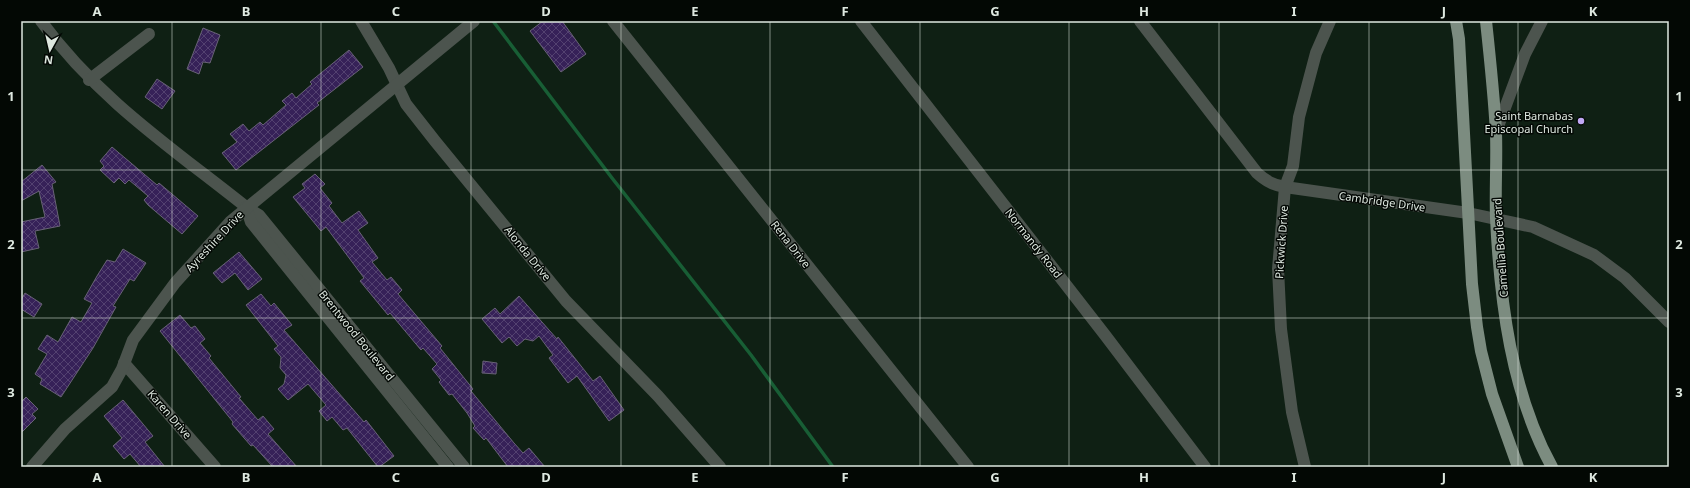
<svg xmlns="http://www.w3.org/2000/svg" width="1690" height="488" viewBox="0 0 1690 488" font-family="'Noto Sans',sans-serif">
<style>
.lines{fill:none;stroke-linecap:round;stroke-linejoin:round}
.stream{stroke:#185e35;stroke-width:3.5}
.building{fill:url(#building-cross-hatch);stroke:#686276}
.minor{stroke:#4c544e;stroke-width:12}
.major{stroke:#7c8c80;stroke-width:12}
.grid{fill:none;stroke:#dee8e0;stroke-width:1;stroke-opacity:0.55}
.poi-dot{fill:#c0a8f4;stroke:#030804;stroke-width:1.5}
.labels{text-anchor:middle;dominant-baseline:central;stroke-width:3;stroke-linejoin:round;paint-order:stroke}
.poi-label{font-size:11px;fill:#dee8e0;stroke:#030804;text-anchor:end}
.street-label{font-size:11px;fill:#dee8e0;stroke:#030804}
.neatline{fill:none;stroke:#dee8e0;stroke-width:1.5}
.grid-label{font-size:13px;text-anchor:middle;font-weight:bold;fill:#dee8e0}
</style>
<defs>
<pattern id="building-cross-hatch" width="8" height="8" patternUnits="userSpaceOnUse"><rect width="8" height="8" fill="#362158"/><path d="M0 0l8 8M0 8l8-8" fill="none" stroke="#534170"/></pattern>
</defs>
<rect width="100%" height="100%" fill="#0f2014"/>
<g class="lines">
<polyline class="stream" points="493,21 612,178 751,355 833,467"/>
</g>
<g class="building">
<polygon points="543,21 562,21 586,54 561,72 530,31"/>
<polygon points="203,28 220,35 210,63 203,62 199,74 187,69"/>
<polygon points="349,50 363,67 317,103 319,105 236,170 222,153 237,142 230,134 243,124 249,131 260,122 263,125 286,105 282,101 292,93 296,98 312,84 310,82"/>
<polygon points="157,79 175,91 162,109 145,97"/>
<polygon points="112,147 157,185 159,183 198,216 182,234 148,205 144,200 148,196 129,180 125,184 119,178 114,183 100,170 104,166 100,161"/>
<polygon points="42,165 56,182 52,184 60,226 35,231 39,248 21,252 21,222 45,217 39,191 21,201 21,182"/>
<polygon points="315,174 325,184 320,188 332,203 329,206 342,223 359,211 368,223 358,230 378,258 372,262 387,280 391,277 402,290 398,294 442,346 440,348 473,389 471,391 514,443 523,453 529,448 545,467 508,467 486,438 484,440 473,428 475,426 467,413 452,394 449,395 439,382 441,380 432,369 437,364 423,348 421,350 390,313 388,315 360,281 364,278 326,227 321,231 293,197 305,188 302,184"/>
<polygon points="123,249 146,263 134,281 130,279 113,306 116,307 93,348 61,397 40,384 42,379 35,374 47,354 38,349 47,335 58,342 72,317 81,322 92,303 84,299 97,276 107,260 115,262"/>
<polygon points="239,252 262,279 248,290 235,273 222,283 213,273"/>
<polygon points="25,293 42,304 34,317 21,309 21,300"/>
<polygon points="261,294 271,306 274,303 292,325 284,330 364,422 366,420 394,456 379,467 378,467 347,428 343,430 332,417 327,421 319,411 326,405 308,384 288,400 278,389 284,384 286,375 280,368 281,357 274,349 278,346 246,305"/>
<polygon points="519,296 557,339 558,337 593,381 600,376 624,410 609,421 577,376 568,383 549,358 553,355 539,336 533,341 525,339 517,346 509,337 502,343 482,319 495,308 500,314"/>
<polygon points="180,315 191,328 195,326 205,339 200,343 211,356 209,358 241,397 239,398 258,420 263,416 274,429 268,434 297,467 273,467 253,445 251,446 232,424 233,422 160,331"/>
<polygon points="483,361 497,363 496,374 482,373"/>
<polygon points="26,397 38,409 32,414 36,418 21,433 21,402"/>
<polygon points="123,400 153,436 145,442 165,467 141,467 130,454 124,459 113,446 122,438 104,416"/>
</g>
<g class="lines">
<g class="minor">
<path d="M 41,21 C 98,99 172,148 246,207 L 259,215 L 464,467"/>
<polyline points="361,21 389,68 406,104 435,141 566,301 658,396 720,467"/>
<polyline points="613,21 968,467"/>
<polyline points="861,21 1105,335 1205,467"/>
<path d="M 1140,21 L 1257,173 C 1266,181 1273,185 1285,187 L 1468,213 L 1533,227 L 1594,255 L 1625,278 L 1669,322"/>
<polyline points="89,80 149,34"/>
<polyline points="1496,132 1525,54 1542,21"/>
<polyline points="246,207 251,222 448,467"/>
<polyline points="124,363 215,467"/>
<polyline points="32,467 65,429 112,387 122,369 133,340 175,283 230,222 474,21"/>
<polyline points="1305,467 1292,412 1281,329 1278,269 1285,187 1293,166 1299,117 1316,53 1330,21"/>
</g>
<g class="major">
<polyline points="1456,21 1459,39 1472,284 1477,327 1481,351 1492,394 1518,467"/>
<path d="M 1486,21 C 1490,58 1494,95 1496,133 C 1497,161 1495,189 1496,218 C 1500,302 1511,392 1552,467"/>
</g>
</g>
<path class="grid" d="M 172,21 L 172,467M 321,21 L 321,467M 471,21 L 471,467M 621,21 L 621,467M 770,21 L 770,467M 920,21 L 920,467M 1069,21 L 1069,467M 1219,21 L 1219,467M 1369,21 L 1369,467M 1518,21 L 1518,467M 21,170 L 1669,170M 21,318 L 1669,318"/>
<circle class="poi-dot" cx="1581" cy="121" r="4"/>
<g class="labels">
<g class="poi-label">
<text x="1573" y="115">Saint Barnabas<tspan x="1573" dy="13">Episcopal Church</tspan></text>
</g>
<g class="street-label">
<text transform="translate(1382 201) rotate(8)">Cambridge Drive</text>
<text transform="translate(214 241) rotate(-47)">Ayreshire Drive</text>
<text transform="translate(1281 242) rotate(-86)">Pickwick Drive</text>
<text transform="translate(1034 243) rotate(52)">Normandy Road</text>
<text transform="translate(791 244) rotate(52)">Rena Drive</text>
<text transform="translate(1500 248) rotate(-94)">Camellia Boulevard</text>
<text transform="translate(528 253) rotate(51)">Alonda Drive</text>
<text transform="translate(357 335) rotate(51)">Brentwood Boulevard</text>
<text transform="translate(170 414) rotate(49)">Karen Drive</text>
</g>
</g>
<rect width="1690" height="488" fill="none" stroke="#030804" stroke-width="44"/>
<g transform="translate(50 50) rotate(188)" stroke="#030804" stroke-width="3" paint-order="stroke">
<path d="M0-3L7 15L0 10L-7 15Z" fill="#dee8e0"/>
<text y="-6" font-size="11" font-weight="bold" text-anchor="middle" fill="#dee8e0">N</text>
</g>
<rect x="22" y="22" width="1646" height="444" class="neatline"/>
<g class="grid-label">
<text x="97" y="16">A</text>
<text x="246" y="16">B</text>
<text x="396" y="16">C</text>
<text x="546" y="16">D</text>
<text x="695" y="16">E</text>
<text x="845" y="16">F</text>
<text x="995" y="16">G</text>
<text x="1144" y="16">H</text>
<text x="1294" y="16">I</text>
<text x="1444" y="16">J</text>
<text x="1593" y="16">K</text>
<text x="11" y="101">1</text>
<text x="1679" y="101">1</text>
<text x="11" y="249">2</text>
<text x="1679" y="249">2</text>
<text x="11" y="397">3</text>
<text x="1679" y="397">3</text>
<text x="97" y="482">A</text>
<text x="246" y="482">B</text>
<text x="396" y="482">C</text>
<text x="546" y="482">D</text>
<text x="695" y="482">E</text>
<text x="845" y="482">F</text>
<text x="995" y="482">G</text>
<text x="1144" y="482">H</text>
<text x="1294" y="482">I</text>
<text x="1444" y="482">J</text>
<text x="1593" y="482">K</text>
</g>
</svg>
